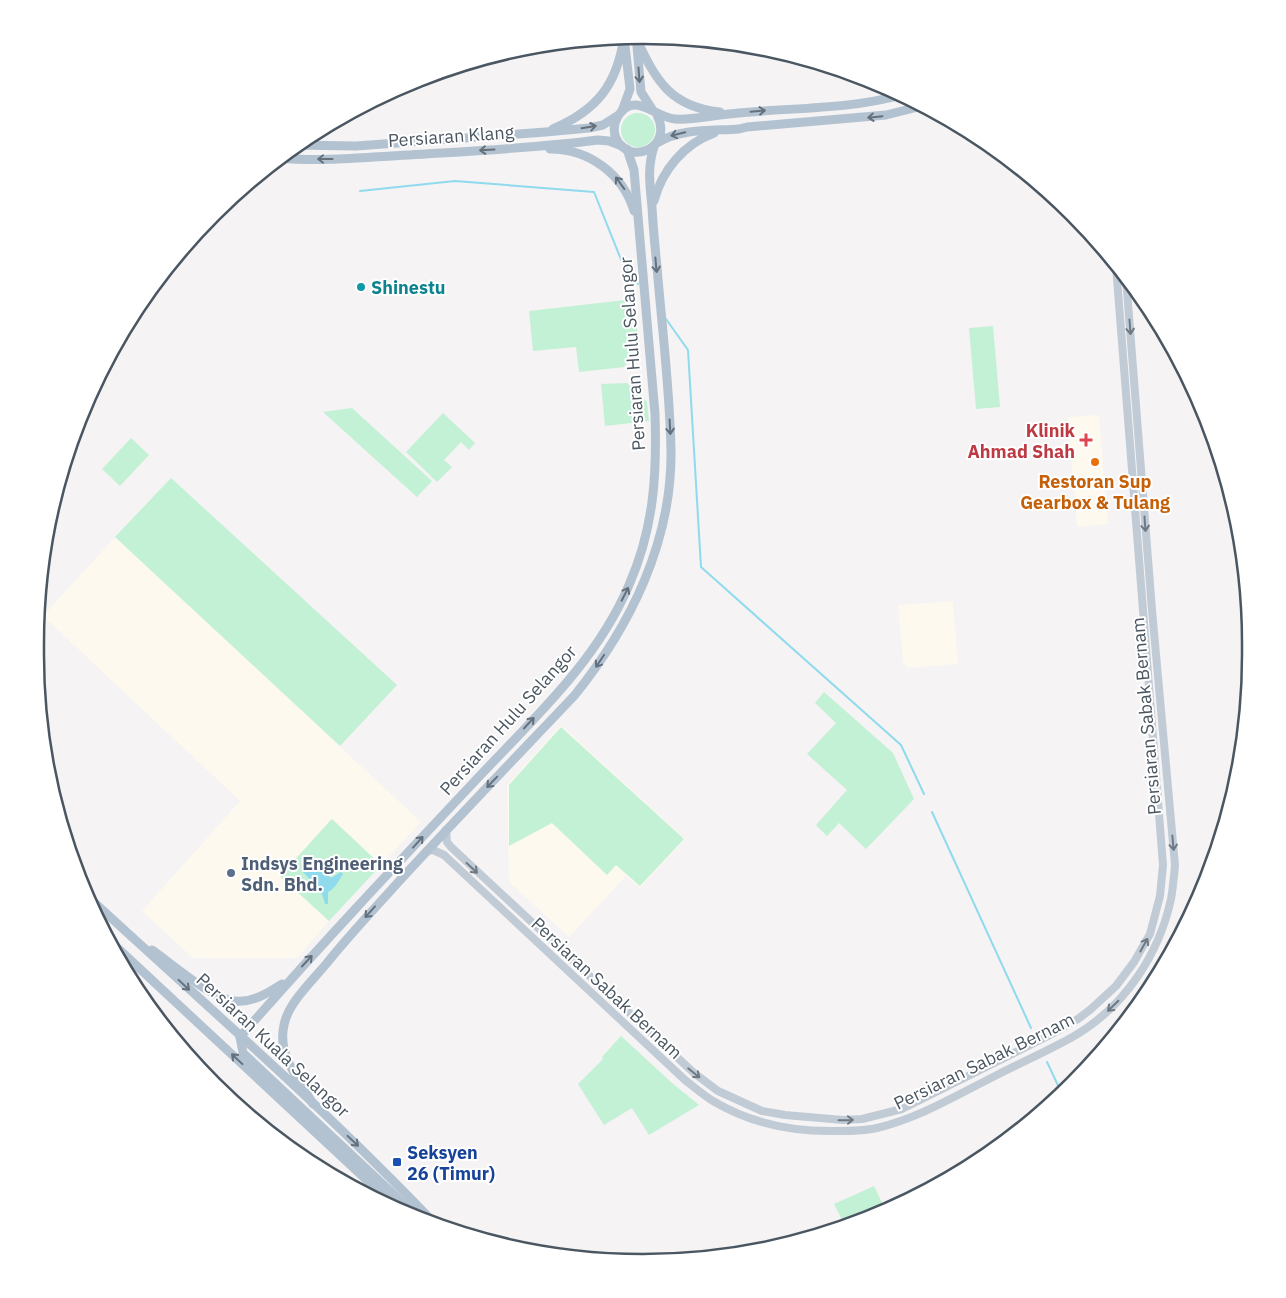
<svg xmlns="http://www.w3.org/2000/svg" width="1286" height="1298" viewBox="0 0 1286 1298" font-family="'IBM Plex Sans',sans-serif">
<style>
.commercial{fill:#fdf9ef}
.green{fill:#c3f1d5}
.water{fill:#90daee}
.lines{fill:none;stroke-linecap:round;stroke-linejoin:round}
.stream{stroke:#90daee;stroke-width:2}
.secondary{stroke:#c1cbd6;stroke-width:8}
.primary{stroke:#b3c2d1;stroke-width:9}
.oneway{stroke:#64717d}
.oneway2{stroke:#6e7984}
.culture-dot{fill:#0f9aa8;stroke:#fff;stroke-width:2}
.health-dot{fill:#e0444e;stroke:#fff;stroke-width:2}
.food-dot{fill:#e8710a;stroke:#fff;stroke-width:2}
.service-dot{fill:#5c6f8a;stroke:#fff;stroke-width:2}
.transit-dot{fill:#1a4fb4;stroke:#fff;stroke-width:2}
.labels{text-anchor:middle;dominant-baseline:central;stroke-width:4;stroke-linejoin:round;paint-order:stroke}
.street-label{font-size:18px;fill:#4a5661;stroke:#fff}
.culture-label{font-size:18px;font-weight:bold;fill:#0d838f;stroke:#fff;text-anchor:start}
.health-label{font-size:18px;font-weight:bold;fill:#be3a42;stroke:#fff;text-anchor:end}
.food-label{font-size:18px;font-weight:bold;fill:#c56008;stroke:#fff}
.service-label{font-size:18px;font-weight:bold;fill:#4e5e75;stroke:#fff;text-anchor:start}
.transit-label{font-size:18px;font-weight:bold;fill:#164399;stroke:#fff;text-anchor:start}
.rim{fill:none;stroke:#4a5661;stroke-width:2.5}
</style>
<rect width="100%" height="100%" fill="#f5f3f3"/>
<g class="commercial">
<polygon points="1099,415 1108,524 1077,527 1068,417"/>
<polygon points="115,537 421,822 381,865 331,819 280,876 329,921 297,958 193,958 142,911 240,801 43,616"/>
<polygon points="953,601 958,664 908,668 903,663 898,605"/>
<polygon points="561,725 685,839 640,888 626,876 569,937 509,882 507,785"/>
</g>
<g class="green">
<circle cx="638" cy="130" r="17"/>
<polygon points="634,299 639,348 624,367 579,372 576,347 533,351 529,311"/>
<polygon points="993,326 1000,407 976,409 969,328"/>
<polygon points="627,383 647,402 649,421 605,426 601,384"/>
<polygon points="352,408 432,481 417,497 323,412"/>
<polygon points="443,413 475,443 469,450 461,442 444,460 452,467 437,482 406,452"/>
<polygon points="131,438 149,455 120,486 102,469"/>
<polygon points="171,478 397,685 340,746 115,537"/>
<polygon points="824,692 893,753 914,799 866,849 839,823 827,836 816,825 847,790 807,754 836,723 815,703"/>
<polygon points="561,727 684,839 640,886 616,865 607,875 552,823 509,846 509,785"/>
<polygon points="332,819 381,865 329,921 280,876"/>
<polygon points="621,1036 672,1083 699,1105 649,1135 632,1108 604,1125 578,1084 603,1059 602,1057"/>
<polygon points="874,1186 886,1211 876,1217 845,1226 834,1204"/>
</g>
<path class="water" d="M 313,860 L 331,878 L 341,872 L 343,874 C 339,880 335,889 328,892 L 328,904 L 325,904 L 321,891 L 302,871 L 302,869 L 307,862 Z"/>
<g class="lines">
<g class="stream">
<polyline points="360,191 455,181 594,192 622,262 638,284"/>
<polyline points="666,319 688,350 701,567 901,745 924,794"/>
<polyline points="932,812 1031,1028"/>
<polyline points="1047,1062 1062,1094"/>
</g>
<g class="secondary">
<polyline points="446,830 447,842 451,847 694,1073 718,1091 762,1111 785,1115 843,1120 862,1119 902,1109 1048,1036 1078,1019 1091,1009 1116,986 1134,962 1150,934 1160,896 1163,865 1116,266"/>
<path d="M 427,851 L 433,850 L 444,855 L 685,1080 C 694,1087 703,1095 713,1101 C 750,1123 793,1132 836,1131 C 850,1131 864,1131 877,1128 C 919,1118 957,1095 995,1076 C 1022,1062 1050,1050 1076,1035 C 1126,1005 1159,954 1171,899 C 1173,888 1174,876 1175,865 L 1152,610 L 1126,278"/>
</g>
<g class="primary">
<path d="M 637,40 C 656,81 671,107 720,112"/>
<polyline points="637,46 641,92 652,109"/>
<polyline points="622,111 630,89 625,46"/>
<path d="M 657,115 C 674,148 629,167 616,138 C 613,131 614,123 618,116 C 634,90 656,118 675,119 C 690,120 705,117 720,115 C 780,107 844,111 901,95"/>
<path d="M 553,129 C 597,110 617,85 624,37"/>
<path d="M 657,143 C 681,128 712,131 739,129 L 747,127 L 886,115 L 922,106"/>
<polyline points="296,145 356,146 546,132 589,128 603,125 617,116"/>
<path d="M 550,149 C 589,149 623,174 634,211"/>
<path d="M 280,158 C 323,162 367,157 409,155 C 472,151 536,148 598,140 L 609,141 L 622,146"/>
<path d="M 654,201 C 662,170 684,144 714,133"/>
<path d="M 84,893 C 202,1002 325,1108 436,1225"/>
<polyline points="110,941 401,1212"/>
<path d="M 152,950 C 171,963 213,1000 235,1001 C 252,1003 268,993 282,984"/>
<path d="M 240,1037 C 316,950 395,866 474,782 C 531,721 596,663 629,585 C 654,528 657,475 655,414 L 634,170 L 627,149"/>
<polyline points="240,1037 243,1053 406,1206 416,1219"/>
<path d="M 313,1104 C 299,1080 277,1055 284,1025 C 288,1003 313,980 327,963 C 351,933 377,906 402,878 C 459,816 517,756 574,696 C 630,627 672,542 671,451 C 670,390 662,328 657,267 C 655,247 653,227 652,207 C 650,186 647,167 654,147"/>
</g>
</g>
<defs><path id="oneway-shaft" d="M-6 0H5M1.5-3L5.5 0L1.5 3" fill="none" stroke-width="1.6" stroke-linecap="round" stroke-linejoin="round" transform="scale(1.25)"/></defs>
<g class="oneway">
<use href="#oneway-shaft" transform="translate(639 75) rotate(86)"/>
<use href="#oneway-shaft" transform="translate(758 111) rotate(-5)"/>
<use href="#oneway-shaft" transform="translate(875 117) rotate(174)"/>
<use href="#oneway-shaft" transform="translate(589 127) rotate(-9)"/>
<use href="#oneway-shaft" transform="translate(678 134) rotate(166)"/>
<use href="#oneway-shaft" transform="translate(487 150) rotate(177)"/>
<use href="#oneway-shaft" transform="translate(325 159) rotate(180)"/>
<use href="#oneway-shaft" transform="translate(620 183) rotate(-126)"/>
<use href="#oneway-shaft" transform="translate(656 265) rotate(85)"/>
<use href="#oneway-shaft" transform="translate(670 427) rotate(87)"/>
<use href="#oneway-shaft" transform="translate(625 594) rotate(-63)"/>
<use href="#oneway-shaft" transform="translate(600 661) rotate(124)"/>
<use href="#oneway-shaft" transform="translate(529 723) rotate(-47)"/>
<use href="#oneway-shaft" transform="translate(492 782) rotate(134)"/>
<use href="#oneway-shaft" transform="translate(418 842) rotate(-48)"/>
<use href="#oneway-shaft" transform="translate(370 912) rotate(132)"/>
<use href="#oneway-shaft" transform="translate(307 961) rotate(-47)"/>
<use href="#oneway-shaft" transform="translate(184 985) rotate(43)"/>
<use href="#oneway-shaft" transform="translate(237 1059) rotate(-137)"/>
<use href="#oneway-shaft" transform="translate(353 1141) rotate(43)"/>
</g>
<g class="oneway2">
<use href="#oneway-shaft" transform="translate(1130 327) rotate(86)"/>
<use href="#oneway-shaft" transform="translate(1145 524) rotate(86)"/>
<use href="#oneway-shaft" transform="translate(1173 843) rotate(85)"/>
<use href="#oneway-shaft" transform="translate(472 868) rotate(43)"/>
<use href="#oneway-shaft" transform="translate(1144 945) rotate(-61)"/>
<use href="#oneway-shaft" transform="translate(1113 1006) rotate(136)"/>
<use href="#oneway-shaft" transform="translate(694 1073) rotate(39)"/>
<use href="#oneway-shaft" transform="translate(846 1120) rotate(-1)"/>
</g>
<circle class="culture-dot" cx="361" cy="287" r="5"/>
<path class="health-dot" d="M1083.5 432.5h5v5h5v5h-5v5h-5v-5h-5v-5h5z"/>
<circle class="food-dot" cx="1095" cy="462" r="5"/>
<circle class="service-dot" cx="231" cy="873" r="5"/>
<rect class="transit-dot" x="392" y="1157" width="10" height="10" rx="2.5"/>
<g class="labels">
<g class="street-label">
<text transform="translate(451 136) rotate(-4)">Persiaran Klang</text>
<text transform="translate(632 354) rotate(-94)">Persiaran Hulu Selangor</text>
<text transform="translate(1146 716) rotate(-95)">Persiaran Sabak Bernam</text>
<text transform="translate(508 720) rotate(-48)">Persiaran Hulu Selangor</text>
<text transform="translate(607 988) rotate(43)">Persiaran Sabak Bernam</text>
<text transform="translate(273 1045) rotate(43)">Persiaran Kuala Selangor</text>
<text transform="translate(984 1061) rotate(-26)">Persiaran Sabak Bernam</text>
</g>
<g class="culture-label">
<text x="371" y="287">Shinestu</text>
</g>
<g class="health-label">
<text x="1075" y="430">Klinik<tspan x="1075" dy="21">Ahmad Shah</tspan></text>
</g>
<g class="food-label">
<text x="1095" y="481">Restoran Sup<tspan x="1095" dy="21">Gearbox &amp; Tulang</tspan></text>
</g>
<g class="service-label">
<text x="241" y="863">Indsys Engineering<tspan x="241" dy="21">Sdn. Bhd.</tspan></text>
</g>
<g class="transit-label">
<text x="407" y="1152">Seksyen<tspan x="407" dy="21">26 (Timur)</tspan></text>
</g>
</g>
<path d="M0 0H1286V1298H0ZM643 44H643A599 599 0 0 1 1242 643V655A599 599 0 0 1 643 1254H643A599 599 0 0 1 44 655V643A599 599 0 0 1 643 44Z" fill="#fff" fill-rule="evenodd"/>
<path class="rim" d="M643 44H643A599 599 0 0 1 1242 643V655A599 599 0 0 1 643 1254H643A599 599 0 0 1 44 655V643A599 599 0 0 1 643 44Z"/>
</svg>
